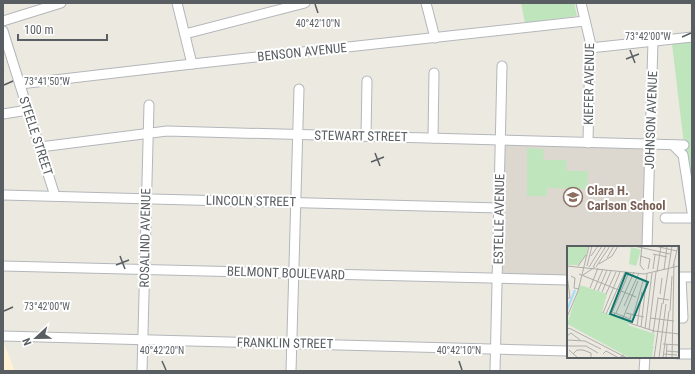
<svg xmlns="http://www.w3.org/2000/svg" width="695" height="374" viewBox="0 0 695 374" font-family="'Roboto Condensed',sans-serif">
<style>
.commercial{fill:#fef1d4}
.education{fill:#dcd8cf}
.green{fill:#bfe5bc}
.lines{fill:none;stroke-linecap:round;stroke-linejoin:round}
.minor-casing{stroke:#b3b7bb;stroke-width:11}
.minor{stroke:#fff;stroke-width:9}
.ticks{fill:none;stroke:#595e62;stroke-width:1.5}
.labels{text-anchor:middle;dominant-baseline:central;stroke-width:4;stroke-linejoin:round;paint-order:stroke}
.street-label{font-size:13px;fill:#595e62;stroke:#fff}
.education-label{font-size:13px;font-weight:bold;fill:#785e54;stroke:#fff;text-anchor:start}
.inset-river{fill:none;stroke:#9edcff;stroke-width:2}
.inset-road{fill:none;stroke:#adadaa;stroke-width:1}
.view{fill:#0f766e;fill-opacity:0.15;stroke:#0f766e;stroke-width:2}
.inset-edge{fill:none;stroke:#595e62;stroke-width:2}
.ticks-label{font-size:10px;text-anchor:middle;fill:#595e62;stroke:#fff;stroke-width:4;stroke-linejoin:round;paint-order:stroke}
</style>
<rect width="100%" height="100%" fill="#ece9e0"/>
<polygon class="commercial" points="3,341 15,371 3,371"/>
<polygon class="education" points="503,143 647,148 644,247 568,247 568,277 499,276"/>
<g class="green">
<polygon points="521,3 574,3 577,16 525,23"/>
<polygon points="692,42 692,199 684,145 672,44"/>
<polygon points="527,148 543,149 544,160 566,160 567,171 588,171 587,189 547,188 547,196 527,196"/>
</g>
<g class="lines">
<defs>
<g id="minor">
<polyline points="177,3 192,64"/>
<polyline points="426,3 435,38"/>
<polyline points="581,3 590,41 588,143"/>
<polyline points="3,21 61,3"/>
<polyline points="3,31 55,196"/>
<polyline points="185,34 305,3"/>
<polyline points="590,48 692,37"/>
<polyline points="20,84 192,64 585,21"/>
<polyline points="3,114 28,110"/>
<polyline points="366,136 367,81"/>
<polyline points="433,138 434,73"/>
<polyline points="673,145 683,155 692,212"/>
<polyline points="40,147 167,131 684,145"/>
<polyline points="3,195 499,208"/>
<polyline points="665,218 692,218"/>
<polyline points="647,247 653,41"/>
<polyline points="3,266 568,280"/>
<polyline points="678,318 683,318 681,277 692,277"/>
<polyline points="3,336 568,351"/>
<polyline points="678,354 692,354"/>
<polyline points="142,371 149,105"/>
<polyline points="291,371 299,89"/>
<polyline points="495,371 502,66"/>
<polyline points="644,371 645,357"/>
</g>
</defs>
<use href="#minor" class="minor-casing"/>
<use href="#minor" class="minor"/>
</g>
<path class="ticks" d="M 315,4 L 318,13M 682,37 L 691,33M 630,50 L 635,63M 626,59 L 639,54M 4,85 L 13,81M 375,153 L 380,166M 371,162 L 384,157M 120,256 L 125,269M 116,265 L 129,260M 4,311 L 13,307M 162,361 L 166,370M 459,361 L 462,370"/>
<defs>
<symbol id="school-ring" viewBox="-11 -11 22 22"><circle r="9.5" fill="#fff" stroke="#8d6e63" stroke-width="1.5"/><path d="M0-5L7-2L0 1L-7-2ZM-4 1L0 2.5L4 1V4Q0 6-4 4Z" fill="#8d6e63"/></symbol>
</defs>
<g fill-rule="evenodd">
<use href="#school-ring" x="562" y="186" width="22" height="22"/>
</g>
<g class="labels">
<g class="street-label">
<text transform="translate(302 52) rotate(-6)">BENSON AVENUE</text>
<text transform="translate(589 84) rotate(-89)">KIEFER AVENUE</text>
<text transform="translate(651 120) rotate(-88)">JOHNSON AVENUE</text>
<text transform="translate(36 136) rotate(72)">STEELE STREET</text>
<text transform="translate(361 136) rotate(1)">STEWART STREET</text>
<text transform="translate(251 201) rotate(1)">LINCOLN STREET</text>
<text transform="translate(499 219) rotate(-89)">ESTELLE AVENUE</text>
<text transform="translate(145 238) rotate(-89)">ROSALIND AVENUE</text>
<text transform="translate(286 273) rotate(2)">BELMONT BOULEVARD</text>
<text transform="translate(285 343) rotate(1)">FRANKLIN STREET</text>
</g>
<g class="education-label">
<text x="587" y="190">Clara H.<tspan x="587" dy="15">Carlson School</tspan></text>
</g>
</g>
<g transform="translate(567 246)">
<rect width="112" height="112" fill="#ece9e0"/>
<path d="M 0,0 L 21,0 L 19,9 L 11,19 L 0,19 ZM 64,1 L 74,4 L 69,20 L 62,18 ZM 13,39 L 40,48 L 35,66 L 63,74 L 61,79 L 88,88 L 86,100 L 88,102 L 86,102 L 85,112 L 63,112 L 0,78 Z" fill="#bfe5bc"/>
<path class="inset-river" d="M 0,64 L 8,44"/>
<path class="inset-road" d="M 67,0 L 103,8M 75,0 L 73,19 L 77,24M 88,0 L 110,5M 86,8 L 100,11M 24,10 L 31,0M 73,10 L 83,13 L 81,23M 40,12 L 47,0M 32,18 L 45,10 L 51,0M 0,20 L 77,28 L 112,20M 11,20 L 19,9M 20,20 L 25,0M 22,21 L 35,0M 26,21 L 39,0M 29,21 L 43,0M 106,21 L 111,0M 86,23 L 88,9M 97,24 L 100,0M 90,26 L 94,0M 12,28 L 69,51M 0,29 L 3,52 L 0,52M 16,29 L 28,21M 4,30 L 8,32 L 7,42 L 12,43M 23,42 L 31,22M 27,44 L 36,23M 31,45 L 40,24M 35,46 L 44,25M 39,48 L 49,26M 93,48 L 95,32M 90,52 L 102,54M 96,58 L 105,0M 57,60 L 72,27M 103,65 L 105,30M 47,66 L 48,70 L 57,72M 36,67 L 53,26M 48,67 L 63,73M 49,67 L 67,26M 59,67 L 77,71M 39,68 L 58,26M 44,69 L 62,26M 64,69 L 62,77 L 87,85 L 112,88M 66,70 L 76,35M 0,71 L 11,45 L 22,0M 56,72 L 71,35M 83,72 L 107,75M 70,80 L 75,46M 74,81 L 80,28M 78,83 L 85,27M 0,84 L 2,82 L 60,112M 82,84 L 89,26M 86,87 L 91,53M 0,90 L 4,87 L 13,94M 0,94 L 18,95 L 34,103M 96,98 L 112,99M 0,100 L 19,100 L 31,107M 2,104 L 11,112M 99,105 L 112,106M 6,108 L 10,104 L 16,104 L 24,107 L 24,111M 36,108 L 39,105 L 52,112 L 57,109M 96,108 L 110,109M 87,112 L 95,57M 92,112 L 99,58M 96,112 L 102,65M 99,112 L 100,98M 105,112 L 107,18"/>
<path class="view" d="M 59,27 L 81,36 L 65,76 L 43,68 Z"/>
<rect width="112" height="112" class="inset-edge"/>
</g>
<g class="ticks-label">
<text x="318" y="27">40°42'10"N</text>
<text x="648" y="40">73°42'00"W</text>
<text x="47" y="85">73°41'50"W</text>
<text x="47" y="310">73°42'00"W</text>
<text x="162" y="354">40°42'20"N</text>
<text x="459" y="354">40°42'10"N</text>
</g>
<rect width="695" height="374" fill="none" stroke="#595e62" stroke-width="8"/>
<g transform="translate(36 338) rotate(248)" stroke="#ffffff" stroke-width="3" paint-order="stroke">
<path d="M0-3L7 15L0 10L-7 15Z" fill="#595e62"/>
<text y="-6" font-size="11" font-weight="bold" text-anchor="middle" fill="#595e62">N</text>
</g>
<path d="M18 34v6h89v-6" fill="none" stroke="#595e62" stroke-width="2"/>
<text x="24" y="34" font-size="12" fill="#595e62" stroke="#ffffff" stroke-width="3" paint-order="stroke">100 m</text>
</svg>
